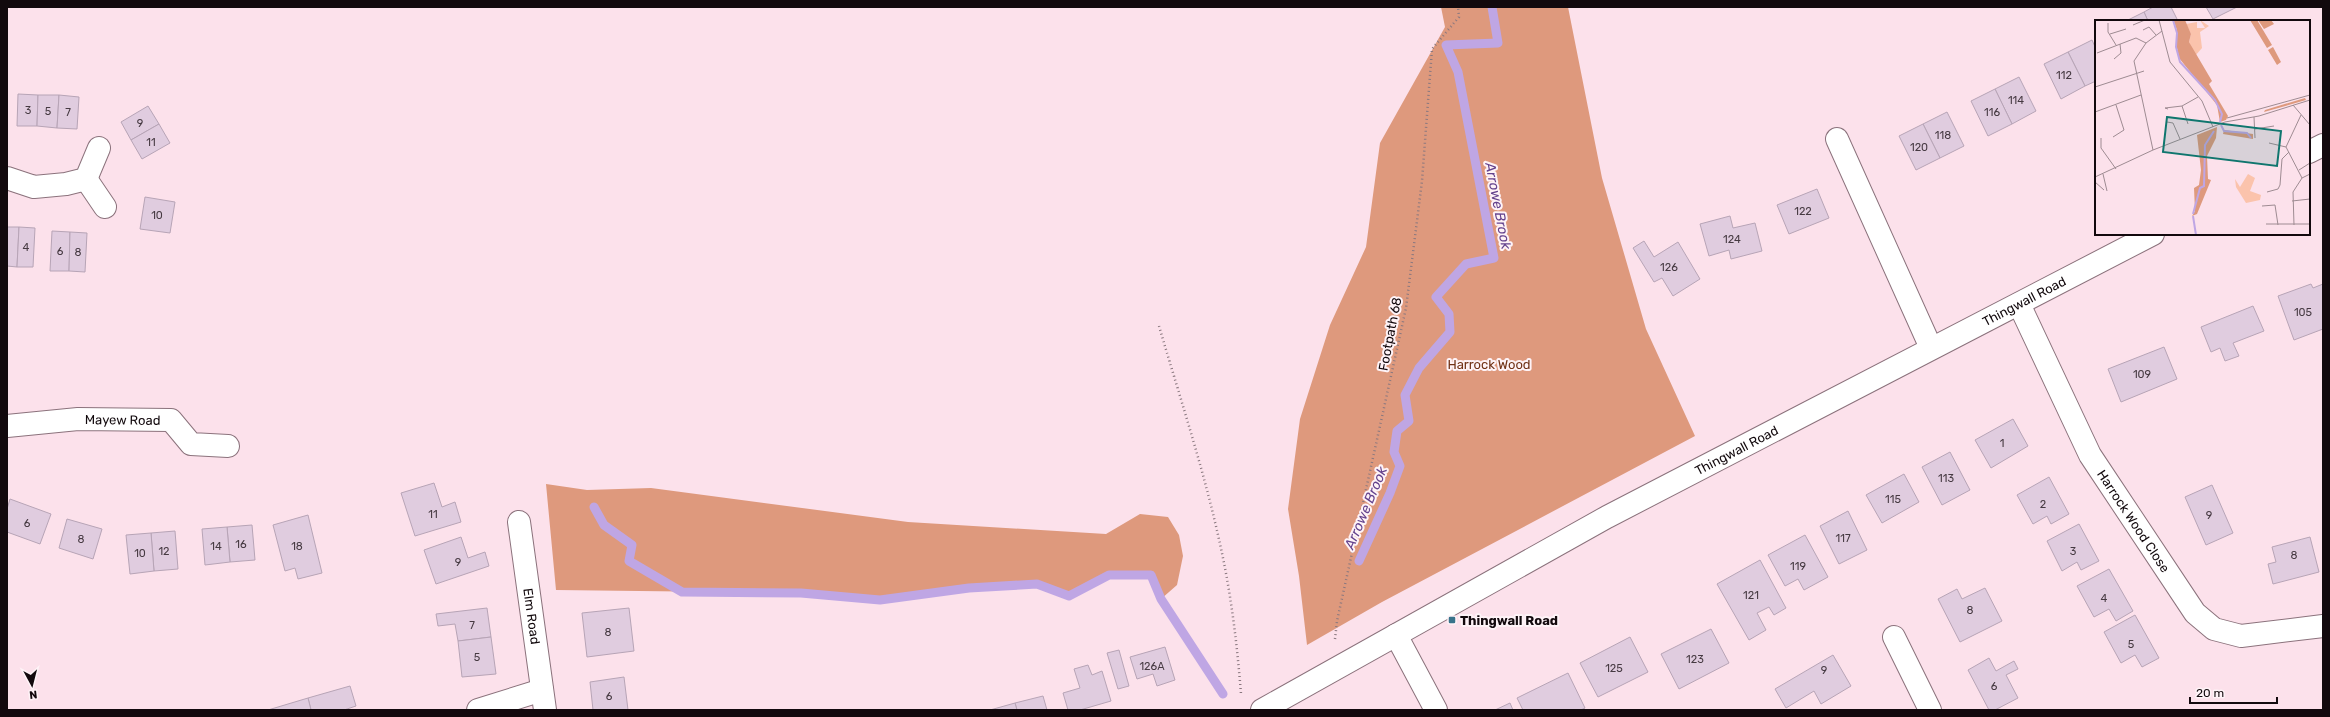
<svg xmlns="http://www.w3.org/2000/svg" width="2330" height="717" viewBox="0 0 2330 717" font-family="Rubik,sans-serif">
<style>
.forest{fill:#de997d}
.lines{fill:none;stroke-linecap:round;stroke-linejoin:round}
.stream{stroke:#bfa6e4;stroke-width:9}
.building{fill:#e0ccdf;stroke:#b7a4b6}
.minor-casing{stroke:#8b727c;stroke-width:24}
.path{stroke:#8a787f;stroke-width:2.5;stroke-dasharray:1 3;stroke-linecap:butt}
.minor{stroke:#fff;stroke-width:22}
.poi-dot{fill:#38738b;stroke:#fef3f7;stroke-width:1.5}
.labels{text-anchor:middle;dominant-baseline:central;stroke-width:4;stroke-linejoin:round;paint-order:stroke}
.number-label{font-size:11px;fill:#463a42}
.street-label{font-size:13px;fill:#12090d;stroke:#fef3f7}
.park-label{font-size:13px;fill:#713216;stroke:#fef3f7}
.poi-label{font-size:13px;font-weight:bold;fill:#12090d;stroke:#fef3f7;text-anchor:start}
.water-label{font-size:14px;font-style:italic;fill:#64428d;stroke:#fef3f7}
.inset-river{fill:none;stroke:#bfa6e4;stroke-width:2}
.inset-road{fill:none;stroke:#9e8b92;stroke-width:1}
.view{fill:#0f766e;fill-opacity:0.15;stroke:#0f766e;stroke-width:2}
.inset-edge{fill:none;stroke:#12090d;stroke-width:2}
</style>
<rect width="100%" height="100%" fill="#fce1eb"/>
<g class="forest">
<polygon points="1441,7 1568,7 1602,178 1646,329 1695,436 1382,602 1307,645 1299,576 1288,509 1300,419 1330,325 1366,247 1380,143 1445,27"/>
<polygon points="546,484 587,490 651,488 908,522 1106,534 1140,514 1168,517 1179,535 1183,556 1177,585 1161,599 1151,575 1109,575 1069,596 1037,584 969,588 880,600 801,593 556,590"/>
</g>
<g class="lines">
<g class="stream">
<polyline points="594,507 604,525 632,545 629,561 682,592 801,593 880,600 969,588 1037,584 1069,596 1109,575 1151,575 1161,599 1223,694"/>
<polyline points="1359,561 1390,493 1400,466 1394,452 1397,431 1409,421 1405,395 1419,368 1450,332 1449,314 1436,297 1466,264 1494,258 1458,72 1446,45 1498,43 1492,7"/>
</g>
</g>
<g class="building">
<polygon points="2153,7 2171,7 2178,21 2148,21 2144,12"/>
<polygon points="2206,7 2237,7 2213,19"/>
<polygon points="2144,12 2148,21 2126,21"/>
<polygon points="2092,40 2096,49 2096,81 2085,86 2068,52"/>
<polygon points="2068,52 2085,86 2061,99 2044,64"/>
<polygon points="2019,77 2036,111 2012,124 1995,89"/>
<polygon points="1995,89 2012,124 1988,136 1971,101"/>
<polygon points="18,94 38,95 37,126 17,126"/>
<polygon points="38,95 59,95 57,128 37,126"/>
<polygon points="59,95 79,97 77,129 57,128"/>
<polygon points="148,106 159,124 131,140 121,122"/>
<polygon points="1947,112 1964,146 1940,158 1923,124"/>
<polygon points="159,124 170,143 142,159 131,140"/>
<polygon points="1923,124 1940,158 1916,170 1899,136"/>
<polygon points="1817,189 1829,218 1789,234 1777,205"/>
<polygon points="145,197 175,202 170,233 140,229"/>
<polygon points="1730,216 1733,228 1755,223 1762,251 1731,259 1729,250 1709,256 1700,224"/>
<polygon points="7,227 19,227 17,267 7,266"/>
<polygon points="19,227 35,228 33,267 17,267"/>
<polygon points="52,231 70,232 69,271 50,271"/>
<polygon points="70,232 87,233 85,272 69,271"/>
<polygon points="1644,241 1654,257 1678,242 1700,279 1673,296 1662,278 1654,282 1633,248"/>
<polygon points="2311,284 2313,288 2323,284 2323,329 2294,340 2278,296"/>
<polygon points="2253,306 2264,331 2233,343 2239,356 2225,361 2220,348 2211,352 2201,327"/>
<polygon points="2164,347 2177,379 2121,402 2108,369"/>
<polygon points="2013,419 2028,446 1991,468 1975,440"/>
<polygon points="1950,452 1970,490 1942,505 1922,467"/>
<polygon points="1904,474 1919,502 1882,523 1866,495"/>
<polygon points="2049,477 2069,514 2051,524 2047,516 2033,524 2017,495"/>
<polygon points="434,483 442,507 455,502 461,522 415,536 401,493"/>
<polygon points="2212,485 2233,533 2206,545 2185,497"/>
<polygon points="10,499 51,514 40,544 7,532 7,509"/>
<polygon points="1848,511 1867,550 1839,564 1820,526"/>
<polygon points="308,515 322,573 298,579 295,568 285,571 273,525"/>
<polygon points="67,519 102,529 93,559 59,548"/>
<polygon points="2079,524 2099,561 2081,570 2077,562 2062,571 2047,541"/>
<polygon points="252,525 255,560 230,562 227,527"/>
<polygon points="227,527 230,562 205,565 202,529"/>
<polygon points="175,531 178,569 154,571 151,533"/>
<polygon points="151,533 154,571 130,574 126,535"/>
<polygon points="1805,535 1828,577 1804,590 1798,579 1785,586 1768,555"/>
<polygon points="461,537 468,558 485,552 489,566 436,584 424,550"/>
<polygon points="2310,537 2319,572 2273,584 2268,564 2276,562 2272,547"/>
<polygon points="1760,560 1786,608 1774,615 1769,607 1757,613 1766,630 1749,640 1717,584"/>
<polygon points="2109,569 2133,611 2116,621 2109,609 2094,617 2077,586"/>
<polygon points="1985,588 2002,621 1960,642 1938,599 1957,589 1962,599"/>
<polygon points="487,608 491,637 458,641 455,624 438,626 436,614"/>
<polygon points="629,608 634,651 587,657 582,613"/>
<polygon points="2135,615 2159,658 2142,667 2135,655 2121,663 2104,632"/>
<polygon points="1711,629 1729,663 1679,689 1661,654"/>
<polygon points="491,637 496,674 462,677 458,641"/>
<polygon points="1630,637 1648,672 1598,697 1580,663"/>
<polygon points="1165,647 1175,680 1157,686 1153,674 1137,679 1130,657"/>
<polygon points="1119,650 1129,686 1118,689 1107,653"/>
<polygon points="1833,655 1851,686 1821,704 1814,691 1786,708 1775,689"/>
<polygon points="1989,658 1996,671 2014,661 2018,669 2006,675 2018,698 1995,710 1989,710 1968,670"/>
<polygon points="1088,665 1092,675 1102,671 1111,701 1080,710 1068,710 1063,693 1080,688 1074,669"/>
<polygon points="1568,673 1585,708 1581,710 1523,710 1517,698"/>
<polygon points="624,677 628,710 593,710 590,682"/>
<polygon points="350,686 356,706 344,710 311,710 308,698"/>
<polygon points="1043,696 1047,710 1017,710 1015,703"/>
<polygon points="308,698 311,710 268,710"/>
<polygon points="1015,703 1017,710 990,710"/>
<polygon points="1510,703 1513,710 1495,710"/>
</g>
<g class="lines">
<defs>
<g id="minor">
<polyline points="1837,139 1931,348"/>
<polyline points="2309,152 2323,145"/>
<polyline points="7,178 34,187 66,184 86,179 99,148"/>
<polyline points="86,179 105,207"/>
<path id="s1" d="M 2019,304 L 2090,455 L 2195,613 L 2214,629 L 2241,636 L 2323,626"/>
<path id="s2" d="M 7,426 L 78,419 L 171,420 L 191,444 L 228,446"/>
<path id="s3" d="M 519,522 L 545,710"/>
<polyline points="1396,635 1436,710"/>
<polyline points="1894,637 1930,710"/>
<polyline points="478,710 542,690"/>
<path id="s4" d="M 1262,710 L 1607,517 L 2153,234"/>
</g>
</defs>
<use href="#minor" class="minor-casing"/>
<g class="path">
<path d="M 1159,326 C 1180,398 1204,470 1220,544 C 1231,593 1237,643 1241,694"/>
<polyline points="1335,639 1337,621 1406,308 1422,181 1432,49 1459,17 1458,7"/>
</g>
<use href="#minor" class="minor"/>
</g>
<rect class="poi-dot" x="1448" y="616" width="8" height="8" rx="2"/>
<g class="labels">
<g class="number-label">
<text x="2064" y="75">112</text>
<text x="2016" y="100">114</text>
<text x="28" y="110">3</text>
<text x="48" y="111">5</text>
<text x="68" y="112">7</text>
<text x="1992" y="112">116</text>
<text x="140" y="123">9</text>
<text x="1943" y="135">118</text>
<text x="151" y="142">11</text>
<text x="1919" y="147">120</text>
<text x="1803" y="211">122</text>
<text x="157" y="215">10</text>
<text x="1732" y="239">124</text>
<text x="26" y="247">4</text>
<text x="60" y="251">6</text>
<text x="78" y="252">8</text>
<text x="1669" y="267">126</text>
<text x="2303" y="312">105</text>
<text x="2142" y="374">109</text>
<text x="2002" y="443">1</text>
<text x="1946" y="478">113</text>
<text x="1893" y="499">115</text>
<text x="2043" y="504">2</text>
<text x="433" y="514">11</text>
<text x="2209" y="515">9</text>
<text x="27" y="523">6</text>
<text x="1843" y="538">117</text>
<text x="81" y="539">8</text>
<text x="241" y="544">16</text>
<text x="216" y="546">14</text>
<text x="297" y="546">18</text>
<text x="164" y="551">12</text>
<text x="2073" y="551">3</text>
<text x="140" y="553">10</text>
<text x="2294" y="555">8</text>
<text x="458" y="562">9</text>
<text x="1798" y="566">119</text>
<text x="1751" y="595">121</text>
<text x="2104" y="598">4</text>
<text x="1970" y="610">8</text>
<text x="472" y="625">7</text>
<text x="608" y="632">8</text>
<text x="2131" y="644">5</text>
<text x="477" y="657">5</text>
<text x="1695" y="659">123</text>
<text x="1152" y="666">126A</text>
<text x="1614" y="668">125</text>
<text x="1824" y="670">9</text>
<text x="1994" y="686">6</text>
<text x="609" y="696">6</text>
</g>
<g class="street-label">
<text stroke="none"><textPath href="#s4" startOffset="865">Thingwall Road</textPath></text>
<text transform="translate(1390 334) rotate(-79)">Footpath 68</text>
<text stroke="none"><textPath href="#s2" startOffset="116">Mayew Road</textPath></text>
<text stroke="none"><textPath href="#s4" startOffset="541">Thingwall Road</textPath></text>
<text stroke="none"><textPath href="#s1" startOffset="246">Harrock Wood Close</textPath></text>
<text stroke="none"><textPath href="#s3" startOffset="95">Elm Road</textPath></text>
</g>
<g class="park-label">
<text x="1489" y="364">Harrock Wood</text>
</g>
<g class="poi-label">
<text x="1460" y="620">Thingwall Road</text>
</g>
<g class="water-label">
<text transform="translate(1498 206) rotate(79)">Arrowe Brook</text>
<text transform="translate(1366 508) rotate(-67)">Arrowe Brook</text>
</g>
</g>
<g transform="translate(2095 20)">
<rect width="215" height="215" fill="#fce1eb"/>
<path d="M 105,0 L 114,6 L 105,12 L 107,28 L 100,36 L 94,22 L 96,14 L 91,4 L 102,2 L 102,8 L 110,8 ZM 153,154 L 160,158 L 155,171 L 166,175 L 165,180 L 151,183 L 141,167 L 140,159 L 145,167 Z" fill="#fbc3ac"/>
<path d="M 78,0 L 90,0 L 96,14 L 94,22 L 117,61 L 114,64 L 133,96 L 131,100 L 125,102 L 122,85 L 84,38 L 81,23 L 82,10 ZM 155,0 L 162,0 L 177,25 L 172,28 ZM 163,0 L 176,0 L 179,4 L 169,9 ZM 178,27 L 186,42 L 182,45 L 173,30 ZM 210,78 L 211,80 L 169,92 L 170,90 ZM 122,107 L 121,118 L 112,136 L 113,159 L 116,160 L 102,194 L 97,196 L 100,191 L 99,168 L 104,165 L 106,150 L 102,115 ZM 129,110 L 158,114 L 158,119 L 128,114 Z" fill="#de997d"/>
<path class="inset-river" d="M 78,0 L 82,13 L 81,27 L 85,42 L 120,80 L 127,94 L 125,102M 126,105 L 129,111 L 152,113 L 156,118M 98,194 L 105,168 L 109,166 L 110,125 L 119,111M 98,196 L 101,215"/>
<path class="inset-road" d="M 64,0 L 75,42 L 107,81 L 118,107M 13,3 L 13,12 L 21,25M 38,5 L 50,0M 48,10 L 54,7 L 61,15M 15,14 L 31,9M 0,27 L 0,47M 2,33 L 41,18 L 51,23M 19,39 L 26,33 L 25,24M 0,67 L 49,51M 198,85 L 215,105M 87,86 L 93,104M 73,89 L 70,88 L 87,86 L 103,77M 0,92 L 46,75M 206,95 L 191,127 L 207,158M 159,97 L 160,118M 132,98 L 215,75M 72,102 L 78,103 L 85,119M 160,109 L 179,106M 18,117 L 29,110 L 21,85M 6,118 L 6,128 L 21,149M 174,123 L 191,127M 58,130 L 39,41 L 51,23 L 67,11M 204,150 L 215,143M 8,154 L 12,171M 0,157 L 58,130 L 130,102 L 164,96 L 215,80M 0,162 L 9,170M 172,172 L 183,169 L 185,165 L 187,139 L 194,132M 197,181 L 215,179M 167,186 L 180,185 L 183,205M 171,204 L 215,204M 199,205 L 198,172 L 207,158 L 215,154"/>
<path class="view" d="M 72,97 L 186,111 L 182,146 L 68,132 Z"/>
<rect width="215" height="215" class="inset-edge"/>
</g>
<rect width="2330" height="717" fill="none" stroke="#12090d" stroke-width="16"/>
<g transform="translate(32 685) rotate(173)" stroke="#fef3f7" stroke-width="3" paint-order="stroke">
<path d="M0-3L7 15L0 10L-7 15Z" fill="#12090d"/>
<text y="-6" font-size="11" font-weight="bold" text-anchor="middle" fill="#12090d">N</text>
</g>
<path d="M2190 697v6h87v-6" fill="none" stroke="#12090d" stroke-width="2"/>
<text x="2196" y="697" font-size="12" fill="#12090d" stroke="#fef3f7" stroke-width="3" paint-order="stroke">20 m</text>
</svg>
